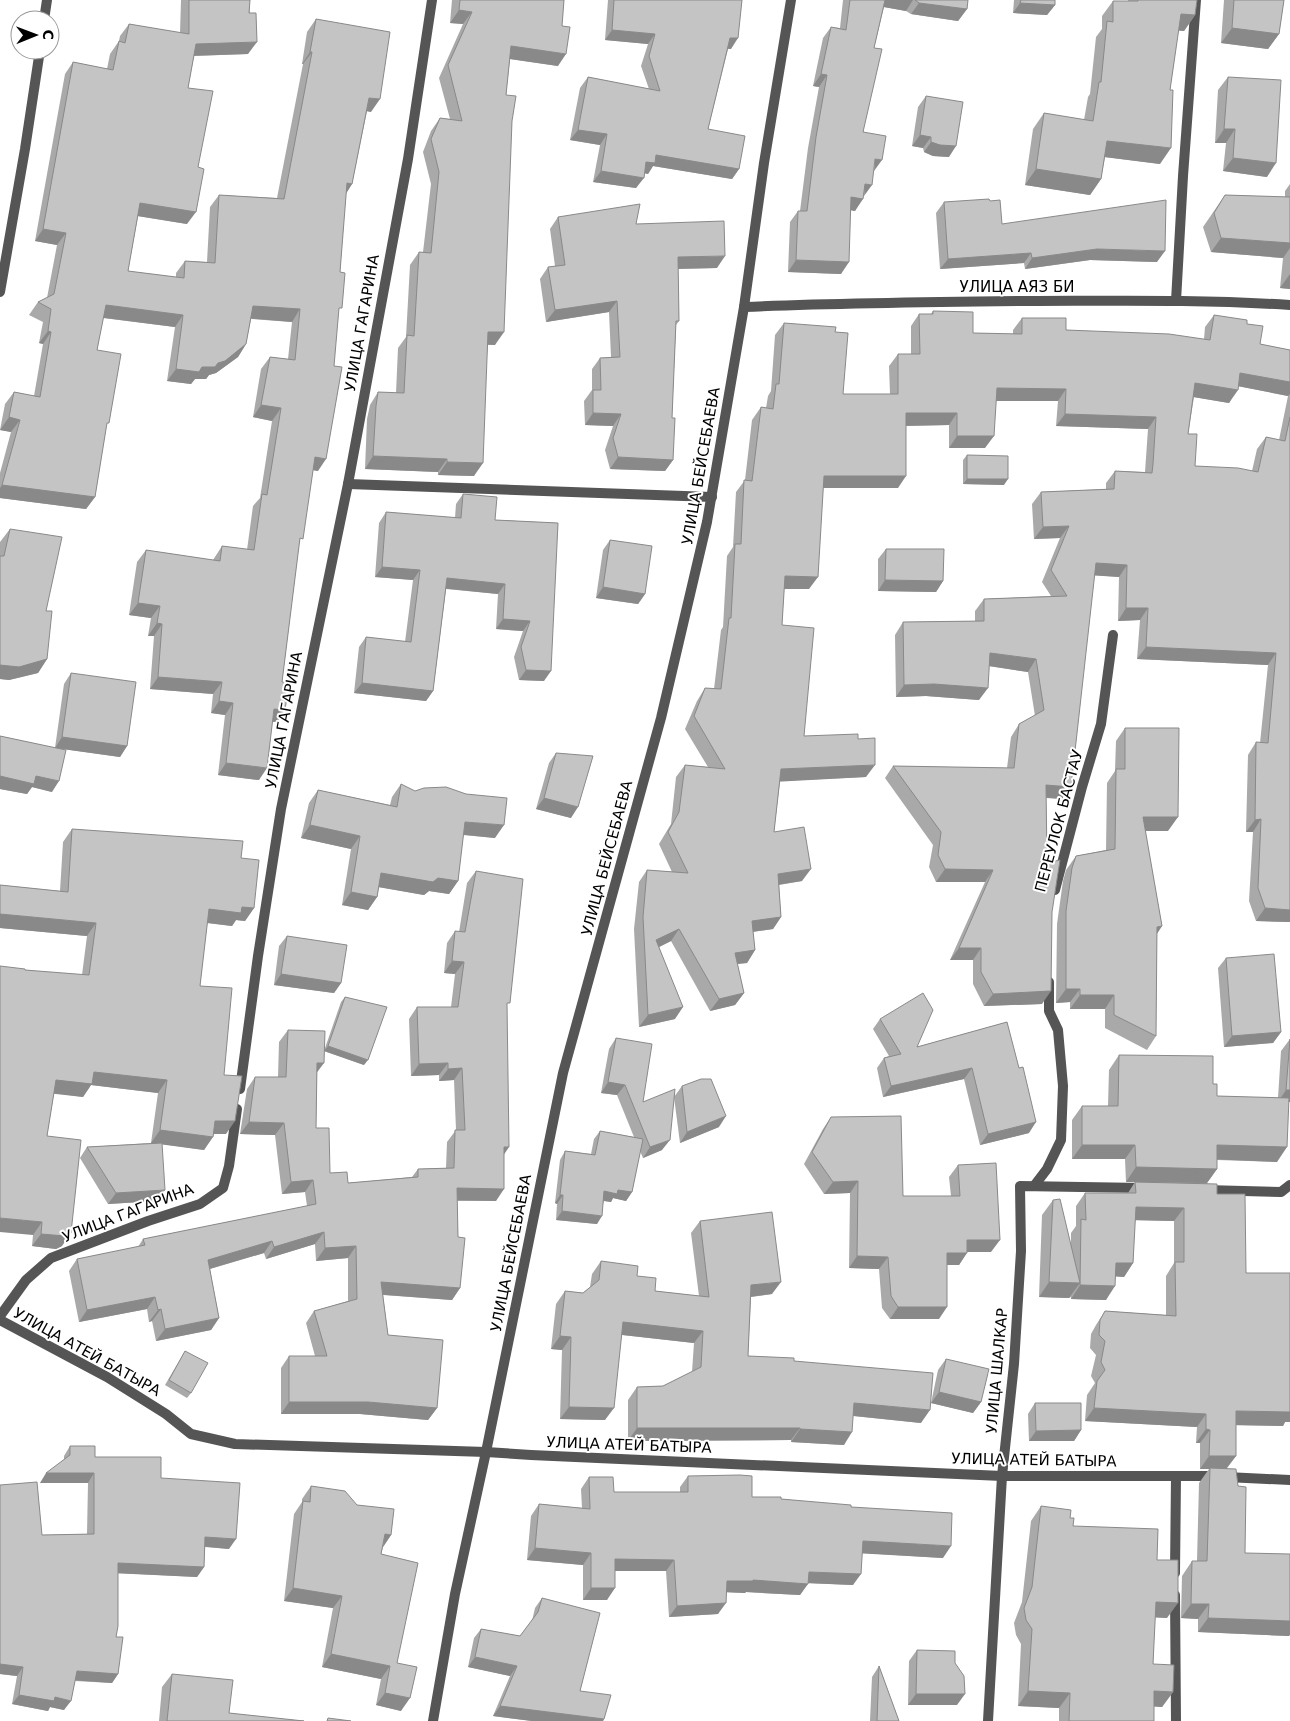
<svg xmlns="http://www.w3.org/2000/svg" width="1290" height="1721" viewBox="0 0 1290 1721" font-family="'DejaVu Sans',sans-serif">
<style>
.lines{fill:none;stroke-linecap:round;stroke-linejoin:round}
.service{stroke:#555;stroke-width:10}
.minor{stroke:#555;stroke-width:10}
.wall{fill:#a9a9a9;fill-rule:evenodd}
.shaded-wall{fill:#898989}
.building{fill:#c4c4c4;stroke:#898989}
.labels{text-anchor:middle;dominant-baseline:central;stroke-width:4;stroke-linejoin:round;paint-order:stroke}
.street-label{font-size:15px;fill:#000;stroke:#fff}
</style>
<rect width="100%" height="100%" fill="#fff"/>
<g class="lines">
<g class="service">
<polyline points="1176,301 1183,176 1196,0"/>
<polyline points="1226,1477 1290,1480"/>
</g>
<g class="minor">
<polyline points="44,20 47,0"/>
<polyline points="0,292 25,149 40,50"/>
<path d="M 744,307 C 836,303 928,302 1021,301 C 1110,301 1200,299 1290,305"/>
<polyline points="348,484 712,497"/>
<polyline points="1055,890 1082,787 1101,724 1113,635"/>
<polyline points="240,1089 258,956 281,809 348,484 408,159 432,0"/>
<polyline points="1034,1186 1047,1169 1061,1140 1063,1086 1058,1030 1049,1011 1049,982"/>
<polyline points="1205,1190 1281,1192 1290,1185"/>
<polyline points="0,1316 26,1280 51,1258 148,1221 200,1204 223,1188 229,1166 237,1109"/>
<polyline points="0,1320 107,1377 166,1414 191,1434 235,1444 486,1452 531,1455 1002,1476 1215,1476"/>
<polyline points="1175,1573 1176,1476"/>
<polyline points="1175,1595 1176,1721"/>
<polyline points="433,1721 455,1594 486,1452 563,1073 661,718 707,522 744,307 764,163 791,0"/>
<polyline points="988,1721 1002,1476 1014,1364 1021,1251 1020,1186 1143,1188"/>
</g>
</g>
<g class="wall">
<polygon points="181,0 250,0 248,54 194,56 188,88 187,224 138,216 128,271 176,277 176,273 185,261 207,262 210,207 219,195 277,198 303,64 302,64 307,32 316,19 371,112 367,111 352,184 346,193 340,272 338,313 318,471 313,470 299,544 282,682 285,710 277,722 272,722 259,780 218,775 225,715 211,713 213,694 150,689 154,636 148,636 151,618 129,615 137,562 146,550 213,560 222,546 247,550 253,506 260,498 272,421 253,417 261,369 270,357 288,359 292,322 251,319 246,344 238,357 216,373 209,375 206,379 195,379 191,384 167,381 175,327 103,318 97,350 106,426 95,497 86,509 0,498 0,473 11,432 0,430 5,404 14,392 34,396 43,344 39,343 43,322 29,315 38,302 47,298 57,245 35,241 65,74 73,62 107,69 110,54 119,41 120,36 129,24 180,33"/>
<polygon points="452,0 564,0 558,66 510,59 506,95 512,121 495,345 488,345 474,476 438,475 438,472 365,469 367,419 370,405 378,392 396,393 398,348 406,337 410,265 419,252 423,252 431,184 423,152 431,131 440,118 450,119 439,78 463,24 450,23"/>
<polygon points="608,0 742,0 731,49 728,49 708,129 739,169 732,179 653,166 648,174 644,173 636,188 593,182 600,145 570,140 580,88 588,77 649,89 641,66 648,44 605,40"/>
<polygon points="843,0 968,0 967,9 958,21 911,14 906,11 884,7 874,48 863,132 873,171 863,196 855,211 851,210 841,274 788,272 790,222 798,211 800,211 808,148 819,87 813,86 823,38 831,27 840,28"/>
<polygon points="1014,0 1055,0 1055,5 1047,15 1013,13"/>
<polygon points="1128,0 1197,0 1195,15 1184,31 1178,30 1160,164 1105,157 1101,179 1090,195 1025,185 1033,129 1044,113 1084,120 1088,97 1090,94 1096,37 1102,29 1102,16 1113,1 1128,1"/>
<polygon points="1224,0 1284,0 1279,34 1268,49 1221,43"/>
<polygon points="1228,77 1267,177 1223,171 1226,143 1215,143 1218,90"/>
<polygon points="926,96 949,157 933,156 924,152 923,148 912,146 918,107"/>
<polygon points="1290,184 1290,289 1280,288 1283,258 1211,252 1203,227 1225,195 1285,197 1285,191"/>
<polygon points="944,202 1002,224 1157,262 1090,260 1025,269 1024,263 940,269 936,213"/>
<polygon points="558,217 636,224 717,268 678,269 679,321 676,325 672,418 673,460 665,471 610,469 605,450 613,426 585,425 584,401 592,390 592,369 600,358 611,357 609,312 546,322 540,279 548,267 555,266 550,229"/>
<path d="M 933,311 L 973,333 L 1013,334 L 1013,330 L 1022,318 L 1066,330 L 1204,339 L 1205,327 L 1214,315 L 1247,324 L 1260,344 L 1290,350 L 1290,922 L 1256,921 L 1249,901 L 1253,832 L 1246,832 L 1248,755 L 1256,742 L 1260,743 L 1268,665 L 1137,659 L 1140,620 L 1118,621 L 1119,577 L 1094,575 L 1062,799 L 1046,798 L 1047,863 L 1052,912 L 1042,1004 L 984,1006 L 973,984 L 973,960 L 950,960 L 985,882 L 936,882 L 929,867 L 933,845 L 885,778 L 893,766 L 1007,768 L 1011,737 L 1019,724 L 1035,716 L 1028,672 L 989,666 L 979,700 L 926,696 L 896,697 L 895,635 L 903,622 L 975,621 L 975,611 L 984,599 L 1051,596 L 1042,582 L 1060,538 L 1034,539 L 1032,504 L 1041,492 L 1106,489 L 1106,483 L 1115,471 L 1145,472 L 1148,429 L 1056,426 L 1058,401 L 996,401 L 985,448 L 949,448 L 949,425 L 906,426 L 898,488 L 823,488 L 809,589 L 784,589 L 782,625 L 804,736 L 858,739 L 866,777 L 780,781 L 774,832 L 802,881 L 779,885 L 781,917 L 773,929 L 753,932 L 755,950 L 747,963 L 737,964 L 744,993 L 735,1005 L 710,1011 L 671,941 L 659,947 L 675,1019 L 639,1027 L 634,929 L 639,882 L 647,870 L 672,872 L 659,844 L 671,824 L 676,777 L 685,765 L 708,767 L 685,729 L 697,701 L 705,688 L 714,689 L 721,630 L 723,627 L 727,556 L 733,547 L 736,492 L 745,480 L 752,420 L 761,407 L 766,408 L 768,396 L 771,391 L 775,335 L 784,323 L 835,332 L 843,394 L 890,394 L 889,366 L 898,354 L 911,354 L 911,326 L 919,314 L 931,314 ZM 1238,386 L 1288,396 L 1279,440 L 1266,437 L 1257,449 L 1252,471 L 1195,466 L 1188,434 L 1194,397 L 1229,403 Z"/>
<polygon points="967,455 1004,485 963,484 963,460"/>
<polygon points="463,494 495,520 558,523 544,681 519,680 514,657 523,631 496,629 498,594 446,589 433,691 426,701 354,693 359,647 366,637 405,642 413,580 375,577 379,523 386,512 455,518 456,504"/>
<polygon points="10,529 46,611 47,659 38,673 9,680 0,679 0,542"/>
<polygon points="610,540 645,594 638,604 596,598 603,550"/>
<polygon points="886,549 943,581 936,592 878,591 878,559"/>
<polygon points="71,673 127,746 120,757 56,748 52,792 32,787 27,794 0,789 0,736 55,748 64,684"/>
<polygon points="1125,728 1168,831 1145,831 1162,926 1157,933 1156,1036 1147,1050 1105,1028 1105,1009 1070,1009 1070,1002 1056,1003 1057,924 1063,881 1066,870 1076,856 1106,850 1107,783 1115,771 1116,741"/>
<polygon points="556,753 571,818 536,809 549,763"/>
<polygon points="401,784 495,838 463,835 458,881 449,894 429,891 424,895 379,887 377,897 368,910 342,905 351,849 301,838 309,803 318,790 390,805 392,797"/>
<polygon points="72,829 241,858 254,908 245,921 236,920 232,926 207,923 200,986 224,1075 226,1134 214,1134 204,1150 162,1144 157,1201 108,1204 80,1158 87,1147 151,1143 158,1093 91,1085 83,1097 54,1093 47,1136 62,1246 56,1249 32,1246 33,1235 25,970 82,975 87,936 0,928 0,885 60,891 63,842"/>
<polygon points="476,871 507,1008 504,1153 496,1201 457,1201 458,1237 460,1288 452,1300 383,1295 388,1335 437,1408 428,1420 360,1414 281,1414 281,1368 289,1356 315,1356 306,1323 314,1311 348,1301 348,1258 316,1261 315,1244 266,1259 264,1253 210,1269 219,1318 211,1330 156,1341 152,1321 149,1322 147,1309 79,1322 69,1271 77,1259 138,1247 143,1239 307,1206 305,1192 282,1194 275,1135 240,1134 247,1089 255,1077 278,1077 279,1042 288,1030 317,1073 316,1128 330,1173 348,1183 412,1177 418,1169 446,1168 447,1142 456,1130 454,1080 439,1081 439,1075 411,1076 409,1019 417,1007 451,1007 455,974 444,973 447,943 455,931 459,932 467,883"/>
<polygon points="287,936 341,983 334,993 274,985 279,946"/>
<polygon points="1226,958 1281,1032 1273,1043 1224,1047 1218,968"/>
<polygon points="345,997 364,1065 324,1051 341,1002"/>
<polygon points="880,1019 917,1047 1007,1022 1029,1133 980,1145 964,1079 883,1097 877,1068 884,1058 889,1056 873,1029"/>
<polygon points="616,1038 662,1150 643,1158 640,1151 632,1192 626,1201 613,1198 611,1202 604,1201 597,1224 556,1220 557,1204 555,1203 560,1160 565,1151 591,1154 594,1139 600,1131 634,1137 617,1095 601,1093 609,1049"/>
<polygon points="1290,1039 1290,1102 1288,1102 1277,1162 1217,1160 1217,1169 1207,1183 1217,1194 1246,1273 1285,1422 1283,1426 1236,1425 1236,1456 1227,1468 1245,1553 1289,1636 1198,1632 1198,1619 1181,1618 1182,1576 1192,1561 1197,1561 1199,1483 1209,1469 1200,1469 1200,1443 1196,1443 1197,1427 1085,1421 1087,1395 1095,1383 1091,1376 1096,1355 1090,1348 1091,1334 1096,1325 1105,1311 1166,1315 1166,1276 1174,1263 1174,1221 1135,1220 1133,1263 1124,1277 1116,1276 1106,1300 1071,1299 1071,1297 1069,1298 1039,1297 1042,1215 1053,1200 1071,1246 1071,1233 1076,1226 1076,1206 1085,1193 1128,1193 1135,1182 1126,1182 1125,1159 1072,1159 1072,1120 1082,1106 1108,1106 1109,1070 1119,1055 1213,1084 1217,1096 1278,1098 1281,1051"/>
<polygon points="682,1086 719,1127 680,1143 674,1097"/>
<polygon points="831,1117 903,1196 951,1196 949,1177 958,1165 991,1252 967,1252 959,1265 947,1265 939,1319 890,1319 882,1308 879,1269 849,1268 850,1193 824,1194 804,1164 823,1129"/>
<polygon points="700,1221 772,1294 751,1297 748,1356 794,1361 921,1423 853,1416 844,1445 791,1442 791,1440 628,1441 628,1400 637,1387 663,1386 692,1372 694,1343 622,1335 605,1420 560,1419 562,1350 551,1349 556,1304 565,1291 583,1293 590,1287 592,1274 601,1261 637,1276 655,1291 699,1296 691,1233"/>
<polygon points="185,1351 191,1393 187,1398 165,1385"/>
<polygon points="946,1359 981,1402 973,1413 931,1403 938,1370"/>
<polygon points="1035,1403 1081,1430 1074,1441 1029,1441 1028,1414"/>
<polygon points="70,1446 95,1457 161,1478 229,1549 205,1547 204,1567 197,1577 118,1573 116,1637 118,1674 112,1683 75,1681 64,1710 50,1707 48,1711 12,1704 17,1676 0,1674 0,1485 42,1535 87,1534 88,1483 40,1483 64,1460 64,1456"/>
<polygon points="688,1476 752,1497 781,1499 851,1507 943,1558 862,1553 853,1585 808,1583 800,1595 746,1592 745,1593 727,1592 718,1614 669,1617 666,1571 615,1571 607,1600 583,1600 583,1565 527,1560 531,1516 539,1504 582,1508 581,1489 589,1477 614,1492 680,1492 680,1487"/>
<polygon points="311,1486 357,1505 391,1535 383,1547 381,1554 397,1663 401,1711 376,1705 381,1679 322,1667 333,1608 284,1601 294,1514 302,1502 302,1499"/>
<polygon points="1041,1506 1070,1518 1073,1526 1157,1560 1167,1618 1155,1617 1153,1664 1173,1692 1162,1707 1154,1706 1154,1721 1059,1721 1059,1708 1018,1706 1021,1644 1016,1635 1014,1623 1022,1602 1031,1521"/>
<polygon points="542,1598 580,1691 604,1719 603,1721 532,1721 493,1716 510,1676 468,1667 474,1638 481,1629 520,1636 532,1621 535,1608"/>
<polygon points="917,1650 955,1663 957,1705 908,1705 909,1661"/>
<polygon points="879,1666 899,1721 870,1721 872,1677"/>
<polygon points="172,1674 229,1713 304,1721 159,1721 162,1687"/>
</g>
<g class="shaded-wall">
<polygon points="883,0 913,0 906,11 878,6"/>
<polygon points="919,3 967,9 958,21 911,14"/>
<polygon points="1020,3 1055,5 1047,15 1013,13"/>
<polygon points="459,10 472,12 463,24 450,23"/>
<polygon points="1181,14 1195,15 1184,31 1170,30"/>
<polygon points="1232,28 1279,34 1268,49 1221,43"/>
<polygon points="612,30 655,34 648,44 605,40"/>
<polygon points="730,38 738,38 731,49 723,48"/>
<polygon points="257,42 248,54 187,56 196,44"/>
<polygon points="511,46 566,54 558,66 502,58"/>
<polygon points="310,52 312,52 303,64 302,64"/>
<polygon points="821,74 827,75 819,87 813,86"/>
<polygon points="369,98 380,99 371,112 361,110"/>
<polygon points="1224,129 1235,129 1226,143 1215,143"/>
<polygon points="578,130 607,134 600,145 570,140"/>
<polygon points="920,135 931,137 923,148 912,146"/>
<polygon points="1107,141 1171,148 1160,164 1096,156"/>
<polygon points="931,142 956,146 949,157 933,156 924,152"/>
<polygon points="656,155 739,169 732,179 653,166 648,174 639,172 646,162"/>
<polygon points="1233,158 1276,163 1267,177 1223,171"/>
<polygon points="875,159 882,160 874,171"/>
<polygon points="1036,169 1101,179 1090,195 1025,185"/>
<polygon points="601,171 644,178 636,188 593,182"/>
<polygon points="347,183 352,184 344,197"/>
<polygon points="865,184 872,185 864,196"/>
<polygon points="851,197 863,199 855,211 843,209"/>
<polygon points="140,203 196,212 187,224 131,215"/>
<polygon points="43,229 66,233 57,245 35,241"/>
<polygon points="1221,238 1290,243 1290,248 1283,258 1211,252"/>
<polygon points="1097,249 1165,251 1157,262 1090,260 1025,269 1032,258"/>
<polygon points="1031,253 1024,263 940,269 948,259"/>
<polygon points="725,256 717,268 670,269 678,257"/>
<polygon points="796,260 849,262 841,274 788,272"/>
<polygon points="1290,274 1290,289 1280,288"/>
<polygon points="617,301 609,312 546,322 555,310"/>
<polygon points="106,305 183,315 175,327 97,317"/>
<polygon points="253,306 300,309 292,322 245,318"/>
<polygon points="48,331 51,332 43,344 39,343"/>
<polygon points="488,332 504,332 495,345 479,344"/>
<polygon points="246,344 238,357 216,373 209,375 206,379 195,379 191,384 167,381 176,369 202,367 218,363"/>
<polygon points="1240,373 1290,382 1290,394 1288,396 1232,385"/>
<polygon points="1195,383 1238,390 1229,403 1187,396"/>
<polygon points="997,388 1066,389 1058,401 988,401"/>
<polygon points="261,405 281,408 272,421 253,417"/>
<polygon points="593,413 621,414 613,426 585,425"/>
<polygon points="906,413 957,413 949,425 898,426"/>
<polygon points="1065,414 1156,417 1148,429 1056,426"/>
<polygon points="9,417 20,420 11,432 0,430"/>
<polygon points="957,436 994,436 985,448 949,448"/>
<polygon points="373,456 447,459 438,472 365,469"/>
<polygon points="315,457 326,459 318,471 306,469"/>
<polygon points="618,457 673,460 665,471 610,469"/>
<polygon points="447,462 483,463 474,476 438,475"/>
<polygon points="824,476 906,476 898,488 815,488"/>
<polygon points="967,479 1008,479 1004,485 963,484"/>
<polygon points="2,485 95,497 86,509 0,498 0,488"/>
<polygon points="1069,526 1060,538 1034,539 1043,527"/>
<polygon points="1096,563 1127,565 1119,577 1087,575"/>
<polygon points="382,567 420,570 413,580 375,577"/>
<polygon points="785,576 818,577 809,589 776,589"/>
<polygon points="447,578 505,584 498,594 440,588"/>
<polygon points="885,580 943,581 936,592 878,591"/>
<polygon points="603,587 645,594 638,604 596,598"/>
<polygon points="138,603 160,606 151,618 129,615"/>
<polygon points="1126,608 1148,608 1140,620 1118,621"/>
<polygon points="503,619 530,621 523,631 496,629"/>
<polygon points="157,623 162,624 154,636 148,636"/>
<polygon points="1146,647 1276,653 1268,665 1137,659"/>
<polygon points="990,653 1036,659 1028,672 982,665"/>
<polygon points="47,659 38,673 9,680 0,679 0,665"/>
<polygon points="526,670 551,671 544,681 519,680"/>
<polygon points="158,677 222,682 213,694 150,689"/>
<polygon points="362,683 433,691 426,701 354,693"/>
<polygon points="934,684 988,688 979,700 926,696 896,697 904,685"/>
<polygon points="219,701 233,703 225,715 211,713"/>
<polygon points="274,709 285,710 277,722 265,721"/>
<polygon points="62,737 127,746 120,757 55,748"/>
<polygon points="226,763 267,768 259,780 218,775"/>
<polygon points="875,765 866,777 773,782 781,769"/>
<polygon points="0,776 36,776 59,781 52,792 32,787 27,794 0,789"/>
<polygon points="1046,785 1071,787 1062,799 1038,797"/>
<polygon points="544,798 578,807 571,818 536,809"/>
<polygon points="1143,817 1178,817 1168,831 1133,831"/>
<polygon points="1261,819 1253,832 1246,832 1255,820"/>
<polygon points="465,822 504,825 495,838 456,834"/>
<polygon points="310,825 360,836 351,849 301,838"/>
<polygon points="811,869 802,881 770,886 778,874"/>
<polygon points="945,869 993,870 985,882 936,882"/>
<polygon points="381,873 438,878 458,881 449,894 429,891 424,895 372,886"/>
<polygon points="351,892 377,897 368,910 342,905"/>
<polygon points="242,907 254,908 245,921 236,920 232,926 200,922 209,909"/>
<polygon points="1265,908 1290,910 1290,922 1256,921"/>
<polygon points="0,914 96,923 87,936 0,928"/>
<polygon points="781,917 773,929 743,933 752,921"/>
<polygon points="1162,926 1153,940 1157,927"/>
<polygon points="679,929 671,941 647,953 656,940"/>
<polygon points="959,948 981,948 973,960 950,960"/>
<polygon points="755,950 747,963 726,965 735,953"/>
<polygon points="452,961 464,962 455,974 444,973"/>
<polygon points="281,974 341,983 334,993 274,985"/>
<polygon points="1066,989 1080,989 1070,1002 1056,1003"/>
<polygon points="1051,991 1042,1004 984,1006 993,994"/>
<polygon points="744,993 735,1005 710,1011 719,999"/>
<polygon points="1080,995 1114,995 1105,1009 1070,1009"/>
<polygon points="683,1007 675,1019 639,1027 648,1015"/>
<polygon points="1281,1032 1273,1043 1224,1047 1232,1036"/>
<polygon points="328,1046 368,1060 364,1065 324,1051"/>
<polygon points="317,1063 324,1063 315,1075"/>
<polygon points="448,1063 439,1075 411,1076 419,1064"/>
<polygon points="462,1068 454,1080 439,1081 448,1069"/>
<polygon points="972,1068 964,1079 883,1097 891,1086"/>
<polygon points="94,1072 167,1080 158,1093 91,1085 83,1097 47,1093 56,1080"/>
<polygon points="608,1082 625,1085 617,1095 601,1093"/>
<polygon points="1286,1090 1290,1090 1290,1102 1278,1102"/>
<polygon points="726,1116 719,1127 680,1143 687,1132"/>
<polygon points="215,1121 235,1121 226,1134 206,1134"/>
<polygon points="249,1122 284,1123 275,1135 240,1134"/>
<polygon points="1036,1122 1029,1133 980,1145 988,1134"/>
<polygon points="160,1130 213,1137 204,1150 151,1143"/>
<polygon points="670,1140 662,1150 643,1158 650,1147"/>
<polygon points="1082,1145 1135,1145 1125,1159 1072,1159"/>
<polygon points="1217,1145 1287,1147 1277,1162 1207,1159"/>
<polygon points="504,1147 509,1147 501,1159"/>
<polygon points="1136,1167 1217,1169 1207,1183 1126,1182"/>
<polygon points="313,1180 305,1192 282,1194 291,1182"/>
<polygon points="858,1181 850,1193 824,1194 833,1182"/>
<polygon points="457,1188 504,1189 496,1201 449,1200"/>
<polygon points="165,1190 157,1201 108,1204 116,1193"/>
<polygon points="618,1190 632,1192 626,1201 613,1198 611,1202 598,1200 604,1191"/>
<polygon points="560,1195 563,1195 557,1204 555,1203"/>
<polygon points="1136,1207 1184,1208 1174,1221 1126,1220"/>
<polygon points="562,1211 602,1216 597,1224 556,1220"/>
<polygon points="0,1218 42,1222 33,1235 0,1232"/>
<polygon points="324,1232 315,1244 266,1259 274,1247"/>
<polygon points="71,1233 62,1246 56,1249 32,1246 41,1234"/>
<polygon points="967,1240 1000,1240 991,1252 959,1252"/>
<polygon points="272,1241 264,1253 199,1272 208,1260"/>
<polygon points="356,1246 348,1258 316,1261 325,1248"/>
<polygon points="947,1253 967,1253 959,1265 939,1265"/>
<polygon points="857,1256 888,1257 879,1269 849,1268"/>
<polygon points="1116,1263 1133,1263 1124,1277 1106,1276"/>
<polygon points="381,1282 460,1288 452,1300 373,1294"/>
<polygon points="781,1282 772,1294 742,1298 751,1285"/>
<polygon points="1049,1282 1080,1283 1069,1298 1039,1297"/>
<polygon points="1080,1285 1115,1286 1106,1300 1071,1299"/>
<polygon points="155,1297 147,1309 79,1322 87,1310"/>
<polygon points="898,1307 947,1307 939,1319 890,1319"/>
<polygon points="161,1309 152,1321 149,1322 158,1310"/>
<polygon points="219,1318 211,1330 156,1341 165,1329"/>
<polygon points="623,1322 703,1331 694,1343 614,1334"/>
<polygon points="560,1336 571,1337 562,1350 551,1349"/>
<polygon points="939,1392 981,1402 973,1413 931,1403"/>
<polygon points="289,1402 368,1402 437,1408 428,1420 360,1414 281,1414"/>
<polygon points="854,1403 930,1410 921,1423 845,1415"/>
<polygon points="569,1407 614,1408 605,1420 560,1419"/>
<polygon points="1094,1408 1206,1414 1197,1427 1085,1421"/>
<polygon points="1236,1411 1290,1412 1290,1422 1285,1422 1283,1426 1227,1425"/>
<polygon points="637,1428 800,1428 791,1440 628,1441"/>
<polygon points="800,1429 852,1432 844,1445 791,1442"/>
<polygon points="1206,1429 1210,1430 1200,1443 1196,1443"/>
<polygon points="1081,1430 1074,1441 1029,1441 1036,1431"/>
<polygon points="1209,1456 1236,1456 1226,1469 1200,1469"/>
<polygon points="46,1473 94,1473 88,1483 40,1483"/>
<polygon points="385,1534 391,1535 383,1547"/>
<polygon points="205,1537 236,1539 229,1549 198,1546"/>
<polygon points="863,1541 951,1546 943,1558 855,1553"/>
<polygon points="535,1548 591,1553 583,1565 527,1560"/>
<polygon points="615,1559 674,1560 666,1571 607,1571"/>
<polygon points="118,1563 204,1567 197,1577 111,1573"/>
<polygon points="809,1572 861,1574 853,1585 804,1583 808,1584 800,1595 746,1592 745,1593 719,1592 727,1581 753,1580"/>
<polygon points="293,1588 342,1596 333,1608 284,1601"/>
<polygon points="591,1588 615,1588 607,1600 583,1600"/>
<polygon points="1156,1602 1178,1603 1167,1618 1145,1617"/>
<polygon points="726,1603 718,1614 669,1617 677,1606"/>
<polygon points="1191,1604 1209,1604 1198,1619 1181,1618"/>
<polygon points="1208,1618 1290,1621 1290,1635 1289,1636 1198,1632"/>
<polygon points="331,1654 390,1666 381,1679 322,1667"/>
<polygon points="475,1657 517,1666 510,1676 468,1667"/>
<polygon points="0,1664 23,1667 17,1676 0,1674"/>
<polygon points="77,1671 118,1674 112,1683 70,1680"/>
<polygon points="1028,1691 1070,1693 1059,1708 1018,1706"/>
<polygon points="1154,1691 1173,1692 1162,1707 1144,1706"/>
<polygon points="385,1693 410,1698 401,1711 376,1705"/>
<polygon points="916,1694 965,1694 957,1705 908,1705"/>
<polygon points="19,1695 55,1697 71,1701 64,1710 50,1707 48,1711 12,1704"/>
<polygon points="500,1706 604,1719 603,1721 532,1721 493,1716"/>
</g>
<g class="building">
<polygon points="189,0 250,0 249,13 256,13 257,42 196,44 188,88 213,91 198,167 204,169 196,212 140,203 128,271 184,278 185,261 215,263 219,195 284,199 312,52 310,52 316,19 390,32 380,99 369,98 352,184 347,183 340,272 345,273 342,308 339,308 334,366 342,367 326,459 315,457 303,539 300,538 282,682 289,683 285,710 274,709 267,768 226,763 233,703 219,701 222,682 158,677 162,624 157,623 160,606 138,603 146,550 220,561 222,546 254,550 262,494 267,495 281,408 261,405 270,357 295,360 300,309 253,306 246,344 225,361 218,363 215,367 202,367 199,372 176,369 183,315 106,305 97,350 121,354 109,423 107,423 95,497 2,485 20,420 9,417 14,392 40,397 51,332 48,331 51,309 38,302 54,294 66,233 43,229 73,62 113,70 119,41 125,43 129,24 189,34"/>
<polygon points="460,0 564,0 562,26 570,27 566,54 511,46 506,95 516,96 512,121 504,332 488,332 483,463 447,462 447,459 373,456 376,406 378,392 404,393 407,335 414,336 419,252 431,253 439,172 431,139 440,118 462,121 448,65 472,12 459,10"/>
<polygon points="614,0 742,0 738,38 730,38 708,129 745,136 739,169 656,155 655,163 646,162 644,178 601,171 607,134 578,130 588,77 660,91 649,56 655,34 612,30"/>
<polygon points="850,0 885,0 874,48 882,49 863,132 886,136 882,160 875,159 872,185 865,184 863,199 851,197 849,262 796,260 798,211 807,211 816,137 827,75 821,74 831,27 846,30"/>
<polygon points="915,0 968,0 967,9 919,3"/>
<polygon points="1021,0 1055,0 1055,5 1020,3"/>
<polygon points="1138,0 1197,0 1195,15 1181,14 1170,90 1173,90 1171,148 1107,141 1101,179 1036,169 1044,113 1093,121 1099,82 1101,82 1107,21 1113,22 1113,1 1138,1"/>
<polygon points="1234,0 1284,0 1279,34 1232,28"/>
<polygon points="1228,77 1281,80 1276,163 1233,158 1235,129 1224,129"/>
<polygon points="926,96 963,102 956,146 940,145 931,142 931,137 920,135"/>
<polygon points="1225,195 1290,197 1290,243 1221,238 1214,213"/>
<polygon points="989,199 990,201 1000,200 1002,224 1166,200 1165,251 1097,249 1032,258 1031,253 948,259 944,202"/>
<polygon points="640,204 636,224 724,221 725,256 678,257 679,321 676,321 672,418 675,418 673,460 618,457 613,438 621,414 593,413 593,390 601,390 600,358 620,357 617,301 555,310 548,267 565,265 558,217"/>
<polygon points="933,311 973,312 973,333 1022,334 1022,318 1066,318 1066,330 1169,334 1210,340 1214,315 1247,320 1247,324 1263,326 1260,344 1290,350 1290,382 1240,373 1238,390 1195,383 1188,434 1197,434 1195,466 1238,468 1258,472 1266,437 1285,441 1290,417 1290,910 1265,908 1258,888 1261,819 1255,820 1256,742 1268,743 1276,653 1146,647 1148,608 1126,608 1127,565 1096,563 1071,787 1046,785 1047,863 1060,860 1052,912 1051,991 993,994 981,972 981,948 959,948 993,870 945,869 938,855 941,832 893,766 1014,768 1019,724 1044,710 1036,659 990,653 988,688 934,684 904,685 903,622 984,621 984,599 1067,596 1051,570 1069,526 1043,527 1041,492 1114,489 1115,471 1152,473 1153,464 1156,417 1065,414 1066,389 997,388 994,436 957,436 957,413 906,413 906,476 824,476 818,577 785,576 782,625 814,628 804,736 858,734 858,739 875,738 875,765 781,769 774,832 804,827 811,869 778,874 781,917 752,921 755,950 735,953 744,993 719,999 679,929 656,940 683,1007 648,1015 643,917 647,870 688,873 668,832 679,812 685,765 725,769 694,716 705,688 721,689 729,618 731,618 735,544 741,544 744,480 752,481 761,407 773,409 776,384 779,384 784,323 836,327 835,332 848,333 843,394 898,394 898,354 920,354 919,314 933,314"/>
<polygon points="967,455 1008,456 1008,479 967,479"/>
<polygon points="463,494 497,497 495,520 558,523 551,671 526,670 521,647 530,621 503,619 505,584 447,578 433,691 362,683 366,637 411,642 420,570 382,567 386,512 461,518"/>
<polygon points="10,529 62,537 46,611 52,611 47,659 19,667 0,665 0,556 4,556"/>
<polygon points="610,540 652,546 645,594 603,587"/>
<polygon points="886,549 944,549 943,581 885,580"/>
<polygon points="71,673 136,682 127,746 62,737"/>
<polygon points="1125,728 1179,728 1178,817 1143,817 1162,926 1157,927 1156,1036 1114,1015 1114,995 1080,995 1080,989 1066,989 1066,911 1072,868 1076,856 1115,849 1116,769 1125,769"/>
<polygon points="0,736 66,750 59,781 36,776 34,784 0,776"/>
<polygon points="556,753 593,756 578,807 544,798"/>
<polygon points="401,784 415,791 424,788 446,787 466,794 507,798 504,825 465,822 458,881 438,878 433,882 381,873 377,897 351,892 360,836 310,825 318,790 397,807"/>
<polygon points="72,829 243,841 241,858 259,860 254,908 242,907 241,913 209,909 200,986 232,988 224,1075 242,1076 235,1121 215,1121 213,1137 160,1130 167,1080 94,1072 92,1084 56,1080 47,1136 81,1140 71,1233 65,1236 41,1234 42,1222 0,1218 0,966 25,969 25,970 89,975 96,923 0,914 0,885 68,892"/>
<polygon points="476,871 523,879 510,1003 507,1003 509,1147 504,1147 504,1189 457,1188 458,1237 465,1238 460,1288 381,1282 388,1335 443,1340 437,1408 368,1402 289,1402 289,1356 327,1356 314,1311 357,1299 356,1246 325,1248 324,1232 274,1247 272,1241 208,1260 219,1318 165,1329 161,1309 158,1310 155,1297 87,1310 77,1259 145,1245 143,1239 316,1204 313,1180 291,1182 284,1123 249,1122 255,1077 286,1077 288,1030 325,1031 324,1063 317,1063 316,1128 329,1128 330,1173 347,1172 348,1183 418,1177 418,1169 454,1168 455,1130 465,1130 462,1068 448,1069 448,1063 419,1064 417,1007 458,1007 464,962 452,961 455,931 465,932"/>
<polygon points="287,936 347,945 341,983 281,974"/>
<polygon points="1274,954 1281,1032 1232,1036 1226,958"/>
<polygon points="923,993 933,1010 917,1047 1007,1022 1019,1068 1023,1067 1036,1122 988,1134 972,1068 891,1086 884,1058 901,1054 880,1019"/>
<polygon points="345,997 387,1007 368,1060 328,1046"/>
<polygon points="616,1038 652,1044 643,1102 675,1089 670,1140 650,1147 625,1085 608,1082"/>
<polygon points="1290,1039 1290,1090 1286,1090"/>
<polygon points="1119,1055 1213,1056 1213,1084 1217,1084 1217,1096 1289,1098 1287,1147 1217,1145 1217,1169 1136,1167 1135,1145 1082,1145 1082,1106 1118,1106"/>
<polygon points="701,1079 711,1079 726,1116 687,1132 682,1086"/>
<polygon points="901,1116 903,1196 960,1196 958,1165 996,1163 1000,1240 967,1240 967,1253 947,1253 947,1307 898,1307 891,1296 888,1257 857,1256 858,1181 833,1182 812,1152 831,1117"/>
<polygon points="600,1131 643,1139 632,1192 618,1190 617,1194 604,1191 602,1216 562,1211 563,1195 560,1195 565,1151 595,1155"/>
<polygon points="162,1143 165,1190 116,1193 87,1147"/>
<polygon points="1135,1182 1217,1184 1217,1194 1245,1194 1246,1273 1290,1273 1290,1412 1236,1411 1236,1456 1209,1456 1210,1430 1206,1429 1206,1414 1094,1408 1097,1381 1105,1370 1101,1362 1105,1341 1099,1335 1100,1320 1105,1311 1176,1316 1175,1262 1184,1262 1184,1208 1136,1207 1133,1263 1116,1263 1115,1286 1080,1285 1081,1219 1086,1220 1085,1193 1136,1193"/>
<polygon points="1060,1199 1080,1283 1049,1282 1053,1200"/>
<polygon points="772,1212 781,1282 751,1285 748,1356 794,1358 794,1361 933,1373 930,1410 854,1403 852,1432 800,1429 800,1428 637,1428 637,1387 663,1386 701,1367 703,1331 623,1322 614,1408 569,1407 571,1337 560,1336 565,1291 583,1293 599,1280 601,1261 638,1266 637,1276 656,1278 655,1291 709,1297 700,1221"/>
<polygon points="185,1351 208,1363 191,1393 169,1380"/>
<polygon points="946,1359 989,1369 981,1402 939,1392"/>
<polygon points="1035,1403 1081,1403 1081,1430 1036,1431"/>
<polygon points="70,1446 95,1446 95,1457 161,1457 161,1478 240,1483 236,1539 205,1537 204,1567 118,1563 118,1626 116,1637 123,1637 118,1674 77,1671 71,1701 55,1697 54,1701 19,1695 23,1667 0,1664 0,1485 37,1482 42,1535 94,1534 94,1473 46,1473 70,1455"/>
<polygon points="1210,1468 1236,1469 1238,1486 1246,1487 1245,1553 1290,1554 1290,1621 1208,1618 1209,1604 1191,1604 1192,1561 1207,1561"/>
<polygon points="740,1475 752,1476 752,1497 781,1497 781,1499 851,1505 851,1507 952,1513 951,1546 863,1541 861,1574 809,1572 808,1584 753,1580 753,1581 727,1581 726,1603 677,1606 674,1560 615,1559 615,1588 591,1588 591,1553 535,1548 539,1504 590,1509 589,1477 613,1477 614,1492 688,1492 688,1476"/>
<polygon points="311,1486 345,1491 357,1505 394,1509 391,1535 385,1534 381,1554 418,1563 397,1663 417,1667 410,1698 385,1693 390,1666 331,1654 342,1596 293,1588 303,1501 310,1502"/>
<polygon points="1041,1506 1071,1510 1070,1518 1074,1518 1073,1526 1158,1529 1157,1560 1178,1560 1178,1603 1156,1602 1153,1664 1174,1665 1173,1692 1154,1691 1154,1721 1069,1721 1070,1693 1028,1691 1032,1629 1026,1620 1024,1608 1032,1587"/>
<polygon points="542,1598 600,1613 580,1691 611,1695 604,1719 500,1706 517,1666 475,1657 481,1629 520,1636 538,1612"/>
<polygon points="917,1650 955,1651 955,1663 964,1676 965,1694 916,1694"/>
<polygon points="879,1666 899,1721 877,1721"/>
<polygon points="172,1674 233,1680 229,1713 304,1721 167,1721"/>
<polygon points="328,1718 351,1721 327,1721"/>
</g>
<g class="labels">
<g class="street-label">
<text x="1017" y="287">УЛИЦА АЯЗ БИ</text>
<text transform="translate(362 323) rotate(-80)">УЛИЦА ГАГАРИНА</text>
<text transform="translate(701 466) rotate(-80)">УЛИЦА БЕЙСЕБАЕВА</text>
<text transform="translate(284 720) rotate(-79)">УЛИЦА ГАГАРИНА</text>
<text transform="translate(1059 821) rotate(-75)">ПЕРЕУЛОК БАСТАУ</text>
<text transform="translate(607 858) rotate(-75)">УЛИЦА БЕЙСЕБАЕВА</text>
<text transform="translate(128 1213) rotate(-21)">УЛИЦА ГАГАРИНА</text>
<text transform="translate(511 1253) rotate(-79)">УЛИЦА БЕЙСЕБАЕВА</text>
<text transform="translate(87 1352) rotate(29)">УЛИЦА АТЕЙ БАТЫРА</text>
<text transform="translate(997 1371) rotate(-85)">УЛИЦА ШАЛКАР</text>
<text transform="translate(629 1445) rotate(2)">УЛИЦА АТЕЙ БАТЫРА</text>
<text transform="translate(1034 1460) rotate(1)">УЛИЦА АТЕЙ БАТЫРА</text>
</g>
</g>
<g transform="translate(35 35) rotate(89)"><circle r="24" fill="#ffffff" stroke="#999999"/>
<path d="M0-4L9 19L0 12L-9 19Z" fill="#000000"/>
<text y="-8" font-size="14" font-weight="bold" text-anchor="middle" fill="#000000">С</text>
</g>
</svg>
